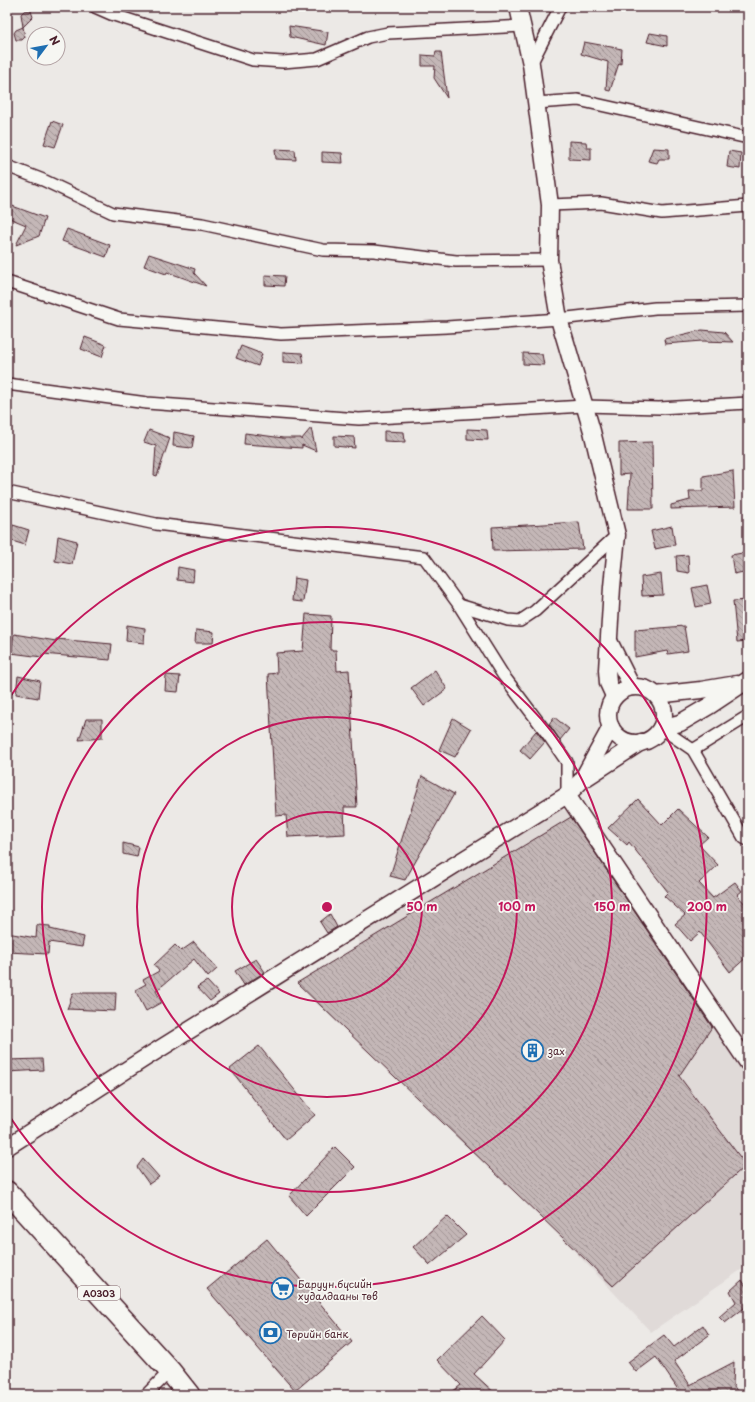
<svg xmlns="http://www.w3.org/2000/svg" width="755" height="1402" viewBox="0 0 755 1402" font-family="'Playpen Sans',sans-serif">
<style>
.built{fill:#e0dad8}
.building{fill:url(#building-back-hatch);stroke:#4a1f2b}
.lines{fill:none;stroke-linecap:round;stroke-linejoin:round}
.street-casing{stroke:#4a1f2b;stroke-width:14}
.secondary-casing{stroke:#4a1f2b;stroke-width:19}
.highway-casing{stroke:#4a1f2b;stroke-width:24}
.street{stroke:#f6f6f2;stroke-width:11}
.secondary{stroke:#f6f6f2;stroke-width:16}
.highway{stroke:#f6f6f2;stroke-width:21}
.ring{fill:none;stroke:#c2185b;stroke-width:2}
.labels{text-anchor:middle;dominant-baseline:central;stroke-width:3.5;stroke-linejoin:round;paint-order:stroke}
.shield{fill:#f6f6f2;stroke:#7e6067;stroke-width:1}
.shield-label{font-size:9px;font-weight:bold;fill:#4a1f2b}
.poi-label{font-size:10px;fill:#4a1f2b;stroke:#f6f6f2;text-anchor:start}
.centre{fill:#c2185b;stroke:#f6f6f2;stroke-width:2}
.ring-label{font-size:12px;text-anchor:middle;font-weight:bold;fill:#c2185b;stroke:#f6f6f2;stroke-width:3.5;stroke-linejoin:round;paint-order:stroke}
</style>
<defs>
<pattern id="building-back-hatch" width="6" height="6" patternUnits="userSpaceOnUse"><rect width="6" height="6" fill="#c4b7b7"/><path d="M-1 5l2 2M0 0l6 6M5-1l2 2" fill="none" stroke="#a19495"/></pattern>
</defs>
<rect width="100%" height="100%" fill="#ece9e6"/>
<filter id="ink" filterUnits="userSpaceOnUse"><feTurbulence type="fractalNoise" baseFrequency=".025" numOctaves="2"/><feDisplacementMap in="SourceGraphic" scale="8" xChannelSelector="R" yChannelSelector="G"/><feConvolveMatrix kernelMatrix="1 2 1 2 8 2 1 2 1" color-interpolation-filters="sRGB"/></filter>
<g filter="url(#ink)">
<polygon class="built" points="558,809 573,812 748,1072 748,1265 651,1332 368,1033 403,1001 356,938"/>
<g class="building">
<polygon points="25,10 31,11 33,17 23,27 21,14"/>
<polygon points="289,26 328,32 326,45 290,37"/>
<polygon points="23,27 25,37 22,40 16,40 14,33 16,30"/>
<polygon points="650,33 667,36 667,46 647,42"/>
<polygon points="584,42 622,49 621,64 619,63 610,91 606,90 608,62 581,54"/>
<polygon points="436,52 441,52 447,98 434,78 435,66 422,66 422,55 435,56"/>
<polygon points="52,121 63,125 55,147 44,144"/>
<polygon points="569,141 586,142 587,148 591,148 591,160 569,159"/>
<polygon points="653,148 669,149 669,159 659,159 657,163 648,161"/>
<polygon points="275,149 295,150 296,160 276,159"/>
<polygon points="729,151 741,153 740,169 727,167"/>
<polygon points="322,152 342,153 343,163 322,162"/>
<polygon points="7,204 45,218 39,236 16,245 26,225 7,217"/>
<polygon points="67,229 110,245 106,257 62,241"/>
<polygon points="149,254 195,269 194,273 206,286 167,272 166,274 144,266"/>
<polygon points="265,275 285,276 284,286 265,285"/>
<polygon points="702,330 724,332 733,342 703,341 665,344 664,339"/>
<polygon points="85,337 106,345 102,357 81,349"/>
<polygon points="241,346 262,354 258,366 236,358"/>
<polygon points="283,352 302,353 304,363 283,362"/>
<polygon points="523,353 542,354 544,365 523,364"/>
<polygon points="311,428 316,451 302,445 302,448 244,444 245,433 283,438 301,438 301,440"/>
<polygon points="467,429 487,430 488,440 467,439"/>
<polygon points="149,430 170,438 157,476 154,475 156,446 144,442"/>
<polygon points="384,431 404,432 405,442 384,441"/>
<polygon points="174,432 194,436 192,448 173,446"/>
<polygon points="334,436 354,437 355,448 334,446"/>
<polygon points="652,442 653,509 628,509 630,474 619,475 619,443"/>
<polygon points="733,471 735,507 671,509 671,505 690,500 689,491 703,491 703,476"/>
<polygon points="579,522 583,549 493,551 492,527"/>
<polygon points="13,525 29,530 25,545 9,540"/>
<polygon points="672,526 675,545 655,549 651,531"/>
<polygon points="58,536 77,541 72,564 55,561"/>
<polygon points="748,552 748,571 734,574 731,555"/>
<polygon points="688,555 689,573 677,571 676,556"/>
<polygon points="178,567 194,570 193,582 177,580"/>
<polygon points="661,574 663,595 642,596 641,577"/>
<polygon points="294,578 306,580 303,602 292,601"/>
<polygon points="707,585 711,604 696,607 692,588"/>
<polygon points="748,600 748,641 737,642 733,601"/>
<polygon points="306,614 331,616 330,650 336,650 337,671 349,670 357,807 344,807 345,834 288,837 286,815 276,816 268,674 277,673 276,653 303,651"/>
<polygon points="127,625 145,628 144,643 126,641"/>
<polygon points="684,626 688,651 668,654 667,651 635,657 635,630"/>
<polygon points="196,630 214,632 213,643 195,643"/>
<polygon points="14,634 56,641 56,639 112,644 110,660 43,654 42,657 11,653"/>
<polygon points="435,670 447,689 424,706 411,688"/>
<polygon points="166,675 180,676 178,692 165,691"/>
<polygon points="18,676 40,681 38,698 16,694"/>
<polygon points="554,717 569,729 560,740 549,724"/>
<polygon points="453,718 471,729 455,757 439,750"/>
<polygon points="86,719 102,719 102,738 79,740"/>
<polygon points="536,731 545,742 530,759 520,750"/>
<polygon points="422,776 454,794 405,880 390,876"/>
<polygon points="638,799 662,825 678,809 708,837 699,845 718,865 699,883 713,898 735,882 742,891 737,895 748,907 748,956 730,972 700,932 690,941 675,924 685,915 664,896 668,892 629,842 627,845 608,828"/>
<polygon points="571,817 712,1027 679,1076 746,1165 613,1286 297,983"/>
<polygon points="123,843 139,847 137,857 123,854"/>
<polygon points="330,914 337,927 327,933 320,922"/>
<polygon points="37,925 50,926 50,929 84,937 82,947 49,942 48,954 7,952 7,933 36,938"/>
<polygon points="194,942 217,969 208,977 194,959 156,991 162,1002 146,1011 135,990 146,984 143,980 159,971 154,965 175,945 181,951"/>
<polygon points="256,959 265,972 244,985 235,971"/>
<polygon points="207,981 219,994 210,1001 197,987"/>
<polygon points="73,993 116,993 115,1011 67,1009"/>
<polygon points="259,1046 315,1115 286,1140 230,1069"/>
<polygon points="42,1059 43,1070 7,1072 7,1060"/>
<polygon points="335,1147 355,1167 306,1216 289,1196"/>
<polygon points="143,1159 159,1177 149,1184 137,1167"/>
<polygon points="447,1216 466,1235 430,1265 413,1247"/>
<polygon points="267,1239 352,1342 295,1391 207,1289"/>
<polygon points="742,1280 748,1290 748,1305 725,1323 719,1317 736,1302 730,1291"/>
<polygon points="482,1316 505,1340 474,1374 497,1395 448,1395 461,1385 437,1360"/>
<polygon points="703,1325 709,1335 674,1361 690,1385 734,1362 733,1385 740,1395 671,1395 679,1391 656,1357 636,1372 628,1362 664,1335 674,1347"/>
</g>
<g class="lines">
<defs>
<g id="street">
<polyline points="95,7 111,14 253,60 283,62 317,59 368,37 388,33 523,26"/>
<polyline points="531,64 560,7"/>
<polyline points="536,103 578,100 748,138"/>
<polyline points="7,166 43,180 113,213 202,224 323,250 374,251 456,261 549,260"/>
<polyline points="550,205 601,203 662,213 748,206"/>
<polyline points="7,282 119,319 281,334 447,327 559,319 655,308 748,306"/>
<polyline points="7,384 147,403 359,419 584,406 659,408 748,403"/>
<polyline points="7,492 156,524 424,557 459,605 503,675 549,736 567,762 567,795"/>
<polyline points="459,605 508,620 520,621 535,611 617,535"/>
<polyline points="661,728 693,750 744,838 748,840"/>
<polyline points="693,750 748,716"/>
<polyline points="146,1395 170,1371"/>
</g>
<g id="secondary">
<polyline points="518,7 531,64 550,205 549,260 559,319 592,431 617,535 612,587 607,670 608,683 614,696"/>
<polyline points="610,643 632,687"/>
<circle cx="636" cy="715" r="28"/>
<polyline points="656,695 701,690 737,684"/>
<polyline points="661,728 680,723 709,706 748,680"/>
<polyline points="582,780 611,727"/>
<polyline points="567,795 748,1063"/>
<polyline points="7,1147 145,1058 567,795 581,781 641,742"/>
</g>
<polyline id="highway" points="7,1192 170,1371 189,1395"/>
</defs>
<use href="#street" class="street-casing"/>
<use href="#secondary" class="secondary-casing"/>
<use href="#highway" class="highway-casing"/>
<use href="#street" class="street"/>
<use href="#secondary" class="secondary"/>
<use href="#highway" class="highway"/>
</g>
</g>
<g class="ring">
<circle cx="327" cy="907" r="95"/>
<circle cx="327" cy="907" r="190"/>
<circle cx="327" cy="907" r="285"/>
<path d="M8 700A380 380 0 1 1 8 1114"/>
</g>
<defs>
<symbol id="building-ring" viewBox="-11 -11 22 22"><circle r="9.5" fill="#f6f6f2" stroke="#1f6fb2" stroke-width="1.5"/><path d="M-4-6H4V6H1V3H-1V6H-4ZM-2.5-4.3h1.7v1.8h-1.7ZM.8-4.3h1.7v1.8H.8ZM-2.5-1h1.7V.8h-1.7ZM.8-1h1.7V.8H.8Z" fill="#1f6fb2"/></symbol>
<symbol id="supermarket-ring" viewBox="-11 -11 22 22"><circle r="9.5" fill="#f6f6f2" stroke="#1f6fb2" stroke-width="1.5"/><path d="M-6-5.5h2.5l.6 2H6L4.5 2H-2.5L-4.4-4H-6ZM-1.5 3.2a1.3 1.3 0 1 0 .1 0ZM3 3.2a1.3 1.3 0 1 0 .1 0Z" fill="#1f6fb2"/></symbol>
<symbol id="bank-ring" viewBox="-11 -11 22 22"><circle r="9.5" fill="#f6f6f2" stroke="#1f6fb2" stroke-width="1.5"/><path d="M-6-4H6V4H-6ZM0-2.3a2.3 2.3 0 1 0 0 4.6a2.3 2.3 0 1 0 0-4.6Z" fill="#1f6fb2"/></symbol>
</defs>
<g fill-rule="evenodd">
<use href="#building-ring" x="520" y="1038" width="25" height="25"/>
<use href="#supermarket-ring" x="270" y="1276" width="25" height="25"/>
<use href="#bank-ring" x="258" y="1320" width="25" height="25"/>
</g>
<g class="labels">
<rect class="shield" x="78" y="1286" width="42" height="14" rx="3"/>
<g class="shield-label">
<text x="99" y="1293">A0303</text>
</g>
<g class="poi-label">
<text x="548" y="1050">зах</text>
<text x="298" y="1283">Баруун бүсийн<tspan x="298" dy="12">худалдааны төв</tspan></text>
<text x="286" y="1333">Төрийн банк</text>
</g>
</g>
<circle cx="327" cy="907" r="6" class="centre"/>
<g class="ring-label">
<text x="422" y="911">50 m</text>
<text x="517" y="911">100 m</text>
<text x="612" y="911">150 m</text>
<text x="707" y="911">200 m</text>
</g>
<rect width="755" height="1402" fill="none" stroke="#f6f6f2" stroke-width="24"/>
<rect x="12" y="12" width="731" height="1378" fill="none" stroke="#4a1f2b" stroke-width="1.5" filter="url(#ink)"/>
<g transform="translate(46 46) rotate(58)"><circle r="19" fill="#f6f6f2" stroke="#b1a0a2"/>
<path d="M0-3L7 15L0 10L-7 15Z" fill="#1f6fb2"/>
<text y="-6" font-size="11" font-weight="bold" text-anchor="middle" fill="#4a1f2b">N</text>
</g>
</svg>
